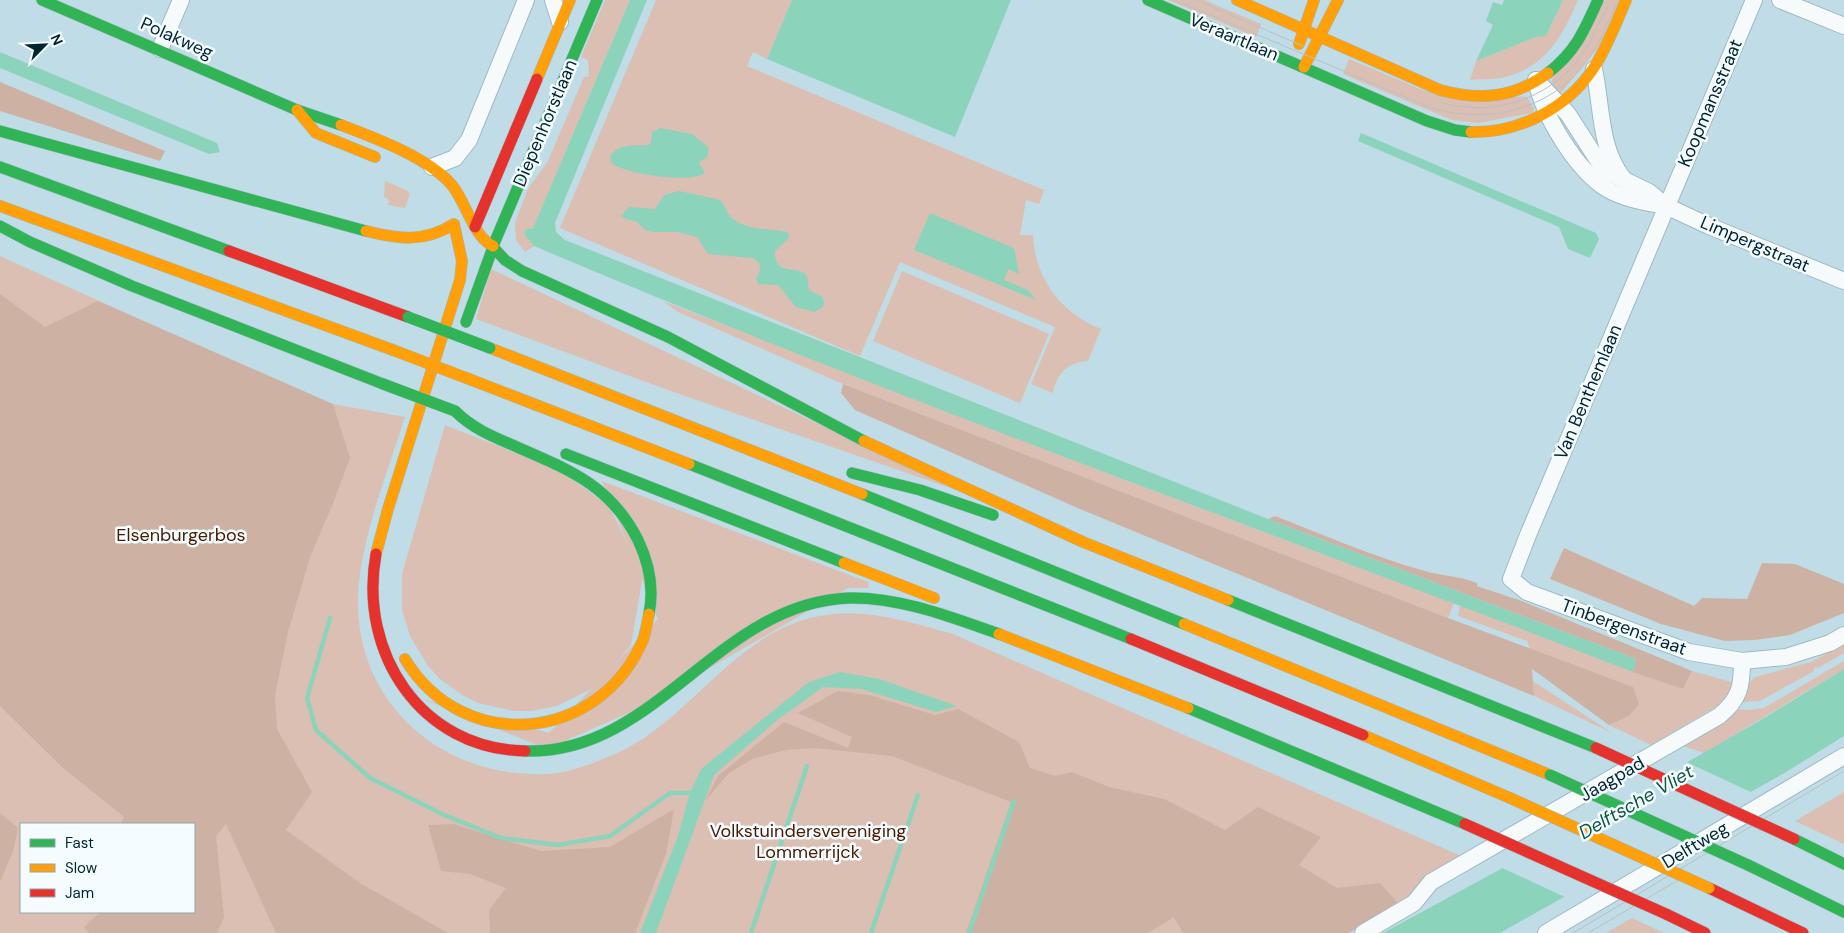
<svg xmlns="http://www.w3.org/2000/svg" width="1844" height="933" viewBox="0 0 1844 933" font-family="'DM Sans',sans-serif">
<style>
.green{fill:#dbbfb2;fill-rule:evenodd}
.forest{fill:#cdb1a3}
.water{fill:#8cd3bc}
.pier{fill:#c0dce7}
.lines{fill:none;stroke-linecap:round;stroke-linejoin:round}
.stream{stroke:#8cd3bc;stroke-width:4.5}
.street-casing{stroke:#9dbac5;stroke-width:18}
.fast-casing{stroke:#9dbac5;stroke-width:12}
.slow-casing{stroke:#9dbac5;stroke-width:12}
.jam-casing{stroke:#9dbac5;stroke-width:12}
.street{stroke:#f6fafb;stroke-width:16}
.fast{stroke:#30b455;stroke-width:11}
.slow{stroke:#ff9f0a;stroke-width:11}
.jam{stroke:#e5322d;stroke-width:11}
.tram{stroke:#b8c1c4;stroke-width:1}
.fast-bridge-casing{stroke:#9db4bd;stroke-width:12;stroke-linecap:butt}
.slow-bridge-casing{stroke:#9db4bd;stroke-width:12;stroke-linecap:butt}
.jam-bridge-casing{stroke:#9db4bd;stroke-width:12;stroke-linecap:butt}
.fast-bridge{stroke:#30b455;stroke-width:11}
.slow-bridge{stroke:#ff9f0a;stroke-width:11}
.jam-bridge{stroke:#e5322d;stroke-width:11}
.labels{text-anchor:middle;dominant-baseline:central;stroke-width:5;stroke-linejoin:round;paint-order:stroke}
.street-label{font-size:18px;fill:#002532;stroke:#f4fcff}
.park-label{font-size:18px;fill:#4b1c02;stroke:#f4fcff}
.water-label{font-size:19px;font-style:italic;fill:#0f5840;stroke:#f4fcff}
</style>
<rect width="100%" height="100%" fill="#c0dce7"/>
<g class="green">
<polygon points="605,0 630,0 533,228 526,229 524,234 534,246 525,252 516,240 515,223 528,189 548,161 584,77 589,76 588,60 581,57"/>
<path d="M 656,0 L 792,0 L 767,59 L 753,52 L 747,66 L 1044,190 L 1039,204 L 1026,200 L 1020,235 L 1033,235 C 1035,279 1061,313 1101,329 L 1088,361 C 1068,362 1056,374 1053,393 L 1031,384 L 1055,327 L 900,262 L 860,356 L 560,228 Z"/>
<polygon points="1168,0 1204,0 1261,24 1256,37"/>
<path d="M 1563,0 L 1578,0 C 1563,35 1546,67 1505,77 C 1494,80 1481,79 1470,80 L 1476,61 L 1536,37 L 1549,30 Z"/>
<polygon points="1605,0 1622,0 1602,43 1560,94 1551,86 1552,80"/>
<polygon points="1349,59 1425,91 1527,97 1534,109 1532,113 1478,123 1452,120 1343,74"/>
<polygon points="385,181 406,190 410,194 405,208 388,205 389,200 384,197"/>
<path d="M 0,256 L 333,407 L 333,404 L 405,417 C 388,471 359,543 358,599 C 356,705 444,779 547,774 C 570,773 594,763 615,754 C 688,722 730,639 810,618 C 859,605 906,621 953,634 L 1461,856 L 1419,886 L 1399,905 L 1348,933 L 0,933 ZM 21,824 L 194,824 L 194,912 L 21,912 Z"/>
<polygon points="491,269 962,492 662,388 476,319"/>
<polygon points="902,271 1049,334 1020,403 873,341"/>
<polygon points="663,301 1120,478 1454,603 1448,618 843,384 678,312"/>
<polygon points="445,425 561,471 609,506 643,575 631,645 597,686 557,706 531,711 513,711 478,703 462,695 440,679 428,666 410,636 402,610 402,574"/>
<polygon points="602,481 868,582 869,588 848,588 644,706 547,749 423,699 549,733 658,619"/>
<polygon points="1460,605 1683,689 1692,671 1735,683 1727,700 1651,745 1609,725 1629,716 1633,687 1530,649 1527,641 1458,616"/>
<polygon points="1844,644 1844,653 1818,668 1814,667 1814,671 1760,701 1740,702 1747,685 1755,677 1811,662"/>
<polygon points="1844,661 1844,669 1704,753 1680,745 1734,709 1748,710 1764,708"/>
<polygon points="1533,681 1612,733 1534,696"/>
<polygon points="1844,792 1844,844 1795,821"/>
<polygon points="1632,918 1664,933 1606,933"/>
</g>
<g class="forest">
<polygon points="0,82 165,151 160,161 0,111"/>
<polygon points="0,294 45,327 98,301 333,404 350,458 334,501 310,557 288,632 275,695 277,729 312,792 286,830 360,883 448,933 276,933 226,824 216,836 224,917 217,933 89,933 84,927 100,912 194,912 194,824 121,824 124,817 62,767 0,706"/>
<polygon points="843,384 1448,618 1633,687 1639,704 1629,716 1609,725 1532,669 1534,696 1080,509 855,410 841,393"/>
<path d="M 1275,516 C 1324,535 1374,557 1425,571 C 1442,576 1460,576 1477,583 L 1477,586 L 1519,600 L 1692,671 L 1683,689 L 1633,672 L 1636,659 L 1268,519 Z"/>
<polygon points="1564,548 1694,606 1702,598 1747,599 1762,563 1795,564 1844,584 1844,613 1790,635 1755,640 1725,641 1661,624 1550,579"/>
<polygon points="838,691 869,695 935,715 958,709 1019,742 1030,768 1055,776 1072,772 1109,787 1164,799 1225,830 1258,807 1321,837 1299,865 1337,888 1380,883 1397,902 1349,933 1183,933 1174,917 1148,933 966,933 1011,802 892,756 816,748 786,750 752,759 728,774 705,801 718,776 784,722 848,748 852,737 798,713"/>
<polygon points="674,809 666,854 635,933 490,933 489,910 506,888 470,874 441,871 428,825 453,824 541,851 610,847"/>
<polygon points="0,813 18,828 13,851 0,882"/>
</g>
<g class="water">
<path d="M 630,0 L 647,0 L 555,223 L 556,232 L 565,240 L 1268,519 L 1636,659 L 1633,672 C 1267,530 896,400 534,246 L 524,234 L 526,229 L 533,228 Z"/>
<polygon points="792,0 1011,0 955,137 767,59"/>
<polygon points="1504,0 1563,0 1546,36 1536,37 1476,61 1493,25 1486,21 1493,2 1502,5"/>
<polygon points="0,52 217,143 220,152 209,154 0,68"/>
<path d="M 660,128 L 692,134 L 709,148 L 707,157 L 699,162 L 705,173 C 688,184 629,174 612,164 L 610,157 C 618,143 635,146 649,145 L 651,142 L 652,132 Z"/>
<polygon points="1361,133 1596,233 1599,239 1590,258 1568,249 1559,227 1358,141"/>
<path d="M 679,191 L 717,199 C 726,203 725,211 731,217 C 745,231 771,228 788,232 L 789,238 L 775,251 C 774,277 796,264 806,275 C 809,279 808,286 809,290 L 823,297 L 824,304 L 822,308 L 814,312 L 796,307 L 778,285 L 758,284 L 756,278 C 762,270 762,263 753,258 L 708,254 L 697,237 L 677,232 L 653,232 L 645,230 L 637,222 L 623,218 L 622,215 L 629,207 L 655,209 L 664,195 Z"/>
<polygon points="930,213 1014,248 1019,274 1009,269 1004,280 1028,290 1036,300 914,250"/>
<polygon points="1844,669 1844,736 1786,772 1500,933 1383,933 1499,870 1759,721"/>
<polygon points="840,672 879,679 957,706 936,712 861,689 823,687 776,721 714,775 656,933 640,933 678,836 690,793 701,769 809,682"/>
</g>
<polygon class="pier" points="1684,761 1753,793 1567,898 1500,867"/>
<g class="lines">
<g class="stream">
<polyline points="330,618 307,698 316,730 370,778 442,814 501,838 558,845 610,836 670,793 690,793"/>
<polyline points="751,933 807,766"/>
<polyline points="871,933 918,795"/>
<polyline points="969,933 1014,801"/>
</g>
<defs>
<g id="street">
<polyline points="553,0 560,22"/>
<polyline points="1754,0 1528,535 1511,579 1527,592 1689,652 1742,661 1786,657 1830,643 1844,635"/>
<polyline points="1780,0 1844,26"/>
<polyline points="160,49 181,0"/>
<path d="M 1594,69 C 1602,105 1599,148 1623,178"/>
<polyline points="1536,80 1568,114 1604,170 1649,192 1666,206 1709,226 1844,281"/>
<path d="M 1536,80 C 1543,115 1576,170 1607,189 C 1624,199 1647,203 1666,206"/>
<polyline points="432,167 455,158 469,140 526,0"/>
<path d="M 1363,933 L 1414,903 L 1431,882 L 1719,716 C 1740,699 1742,686 1742,661"/>
<polyline points="1546,933 1844,756"/>
</g>
<g id="fast">
<polyline points="42,0 297,110 341,125"/>
<polyline points="1148,0 1427,121 1455,130 1471,132"/>
<path d="M 1548,73 C 1576,51 1584,31 1598,0"/>
<polyline points="0,131 366,231"/>
<polyline points="0,167 229,251"/>
<polyline points="0,226 30,242 132,286 383,384"/>
<polyline points="493,246 597,0"/>
<polyline points="493,247 505,260 522,271 668,337 864,441"/>
<polyline points="466,322 493,247"/>
<path d="M 455,411 C 473,429 494,437 517,447 C 570,470 611,486 638,540 C 649,563 654,589 649,614"/>
<polyline points="566,454 844,563"/>
<polyline points="689,464 1131,639"/>
<polyline points="852,473 920,490 993,515"/>
<polyline points="862,494 1184,624"/>
<polyline points="1228,600 1596,748"/>
<polyline points="1188,708 1465,824"/>
<path d="M 525,751 C 657,755 717,603 849,598 C 900,597 951,617 999,634"/>
<polyline points="1794,839 1844,864"/>
<polyline points="1748,865 1844,912"/>
</g>
<g id="slow">
<path d="M 1237,0 L 1440,90 C 1480,101 1514,98 1548,73"/>
<polyline points="1299,44 1314,0"/>
<polyline points="1304,67 1338,0"/>
<polyline points="537,79 570,0"/>
<polyline points="297,110 316,133 375,157"/>
<path d="M 341,125 C 375,138 427,157 451,184 C 466,201 473,237 493,246"/>
<path d="M 1471,132 C 1519,133 1566,109 1593,69 C 1607,48 1616,23 1626,0"/>
<polyline points="0,206 393,350"/>
<path d="M 366,231 C 398,239 424,243 454,224 L 462,261 L 460,280 L 388,509 L 376,554"/>
<polyline points="490,348 862,494"/>
<polyline points="482,384 689,464"/>
<polyline points="864,441 1083,542 1228,600"/>
<polyline points="844,563 934,598"/>
<polyline points="1184,624 1550,775"/>
<polyline points="999,634 1188,708"/>
<path d="M 405,659 C 463,755 599,743 643,640 C 646,632 647,622 649,614"/>
<polyline points="1363,735 1510,798"/>
</g>
<g id="jam">
<polyline points="475,227 537,79"/>
<polyline points="229,251 408,317"/>
<path d="M 376,554 C 358,653 421,749 525,751"/>
<polyline points="1131,639 1363,735"/>
<polyline points="1709,888 1803,933"/>
<polyline points="1666,914 1705,933"/>
</g>
</defs>
<use href="#street" class="street-casing"/>
<use href="#fast" class="fast-casing"/>
<use href="#slow" class="slow-casing"/>
<use href="#jam" class="jam-casing"/>
<use href="#street" class="street"/>
<use href="#fast" class="fast"/>
<use href="#slow" class="slow"/>
<use href="#jam" class="jam"/>
<g class="tram">
<path d="M 1175,0 L 1429,107 C 1486,125 1550,111 1587,61 C 1600,43 1609,21 1618,0"/>
<polyline points="1196,0 1303,46"/>
<path d="M 1439,102 C 1491,118 1549,100 1581,56 C 1592,40 1600,22 1608,5"/>
<polyline points="1573,933 1844,771"/>
<polyline points="1588,933 1687,875"/>
</g>
<defs>
<g id="fast-bridge">
<polyline points="408,317 490,348"/>
<polyline points="383,384 455,411"/>
<polyline points="1550,775 1748,865"/>
</g>
<g id="slow-bridge">
<polyline points="393,350 482,384"/>
<polyline points="1510,798 1709,888"/>
</g>
<g id="jam-bridge">
<polyline points="1596,748 1794,839"/>
<polyline points="1465,824 1666,914"/>
</g>
</defs>
<use href="#fast-bridge" class="fast-bridge-casing"/>
<use href="#slow-bridge" class="slow-bridge-casing"/>
<use href="#jam-bridge" class="jam-bridge-casing"/>
<use href="#fast-bridge" class="fast-bridge"/>
<use href="#slow-bridge" class="slow-bridge"/>
<use href="#jam-bridge" class="jam-bridge"/>
</g>
<g class="labels">
<g class="street-label">
<text transform="translate(1234 37) rotate(23)">Veraartlaan</text>
<text transform="translate(177 38) rotate(24)">Polakweg</text>
<text transform="translate(1710 103) rotate(-67)">Koopmansstraat</text>
<text transform="translate(545 123) rotate(-67)">Diepenhorstlaan</text>
<text transform="translate(1755 244) rotate(23)">Limpergstraat</text>
<text transform="translate(1588 392) rotate(-67)">Van Benthemlaan</text>
<text transform="translate(1624 627) rotate(20)">Tinbergenstraat</text>
<text transform="translate(1612 779) rotate(-30)">Jaagpad</text>
<text transform="translate(1695 845) rotate(-31)">Delftweg</text>
</g>
<g class="park-label">
<text x="181" y="535">Elsenburgerbos</text>
<text x="808" y="831">Volkstuindersvereniging<tspan x="808" dy="21">Lommerrijck</tspan></text>
</g>
<g class="water-label">
<text transform="translate(1636 802) rotate(-30)">Delftsche Vliet</text>
</g>
</g>
<rect x="20" y="823" width="175" height="90" fill="#f4fcff" stroke="#92a6ad"/>
<rect x="30" y="839" width="25" height="8" fill="#30b455" stroke="#92a6ad"/>
<text x="65" y="848" font-size="15" fill="#002532">Fast</text>
<rect x="30" y="864" width="25" height="8" fill="#ff9f0a" stroke="#92a6ad"/>
<text x="65" y="873" font-size="15" fill="#002532">Slow</text>
<rect x="30" y="889" width="25" height="8" fill="#e5322d" stroke="#92a6ad"/>
<text x="65" y="898" font-size="15" fill="#002532">Jam</text>
<g transform="translate(45 45) rotate(66)" stroke="#f4fcff" stroke-width="4" paint-order="stroke">
<path d="M0-4L9 19L0 12L-9 19Z" fill="#002532"/>
<text y="-8" font-size="14" font-weight="bold" text-anchor="middle" fill="#002532">N</text>
</g>
</svg>
